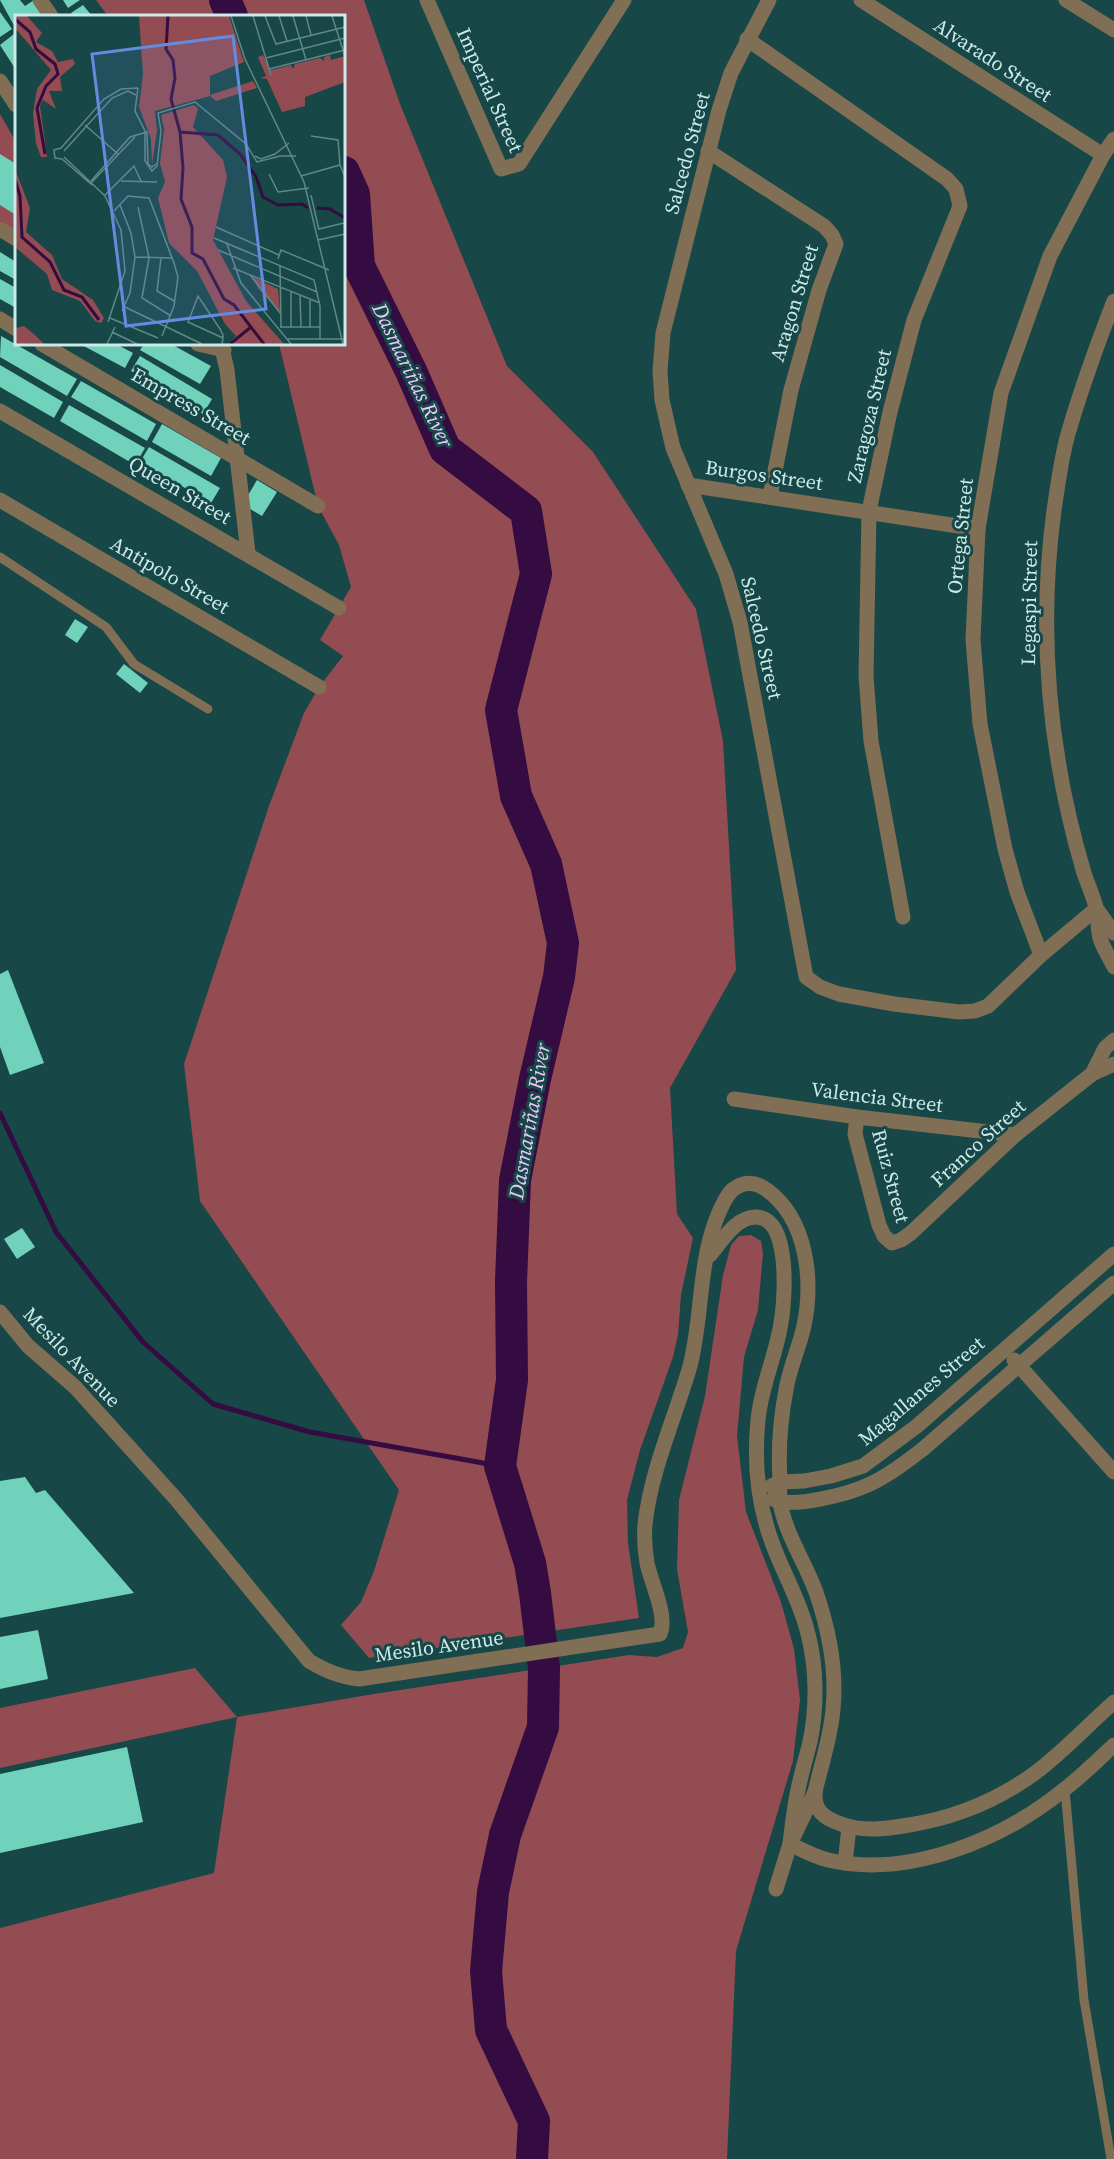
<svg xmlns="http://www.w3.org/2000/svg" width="1114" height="2159" viewBox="0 0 1114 2159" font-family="'Source Serif 4',serif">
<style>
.green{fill:#934c51}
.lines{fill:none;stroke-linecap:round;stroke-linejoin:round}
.stream{stroke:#340c41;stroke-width:5}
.river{stroke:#340c41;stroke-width:32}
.building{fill:#70d2bb}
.service{stroke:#816f55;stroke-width:9}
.minor{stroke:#816f55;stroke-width:15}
.labels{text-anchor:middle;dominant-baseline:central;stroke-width:6;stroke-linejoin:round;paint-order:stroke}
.street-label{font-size:20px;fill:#cceaea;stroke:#174747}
.water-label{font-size:21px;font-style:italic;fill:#edc9fc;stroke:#174747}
.inset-river{fill:none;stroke:#340c41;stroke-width:3}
.inset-road{fill:none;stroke:#5f8888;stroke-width:1.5}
.view{fill:#638cdf;fill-opacity:0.15;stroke:#638cdf;stroke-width:3}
.inset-edge{fill:none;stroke:#cceaea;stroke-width:3}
</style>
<rect width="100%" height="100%" fill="#174747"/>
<g class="green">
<polygon points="96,0 364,0 400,104 507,366 593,452 696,609 723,741 736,970 670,1088 677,1214 693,1238 681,1295 678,1335 673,1357 640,1450 627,1500 628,1543 639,1618 369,1658 341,1625 361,1602 374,1571 399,1490 200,1201 184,1064 269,806 304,713 319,687 343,656 320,640 351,587 339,545 318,506 279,344 344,344 344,16 108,16"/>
<polygon points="0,114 16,142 16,231 0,221"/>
<polygon points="751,1235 761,1241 763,1253 758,1310 744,1357 737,1436 746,1512 781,1602 794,1649 800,1700 793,1761 736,1951 727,2159 0,2159 0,1928 214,1873 237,1717 0,1768 0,1708 195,1668 237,1717 374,1694 629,1655 657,1657 683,1648 688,1632 677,1569 679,1500 705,1396 723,1275 731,1245 739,1236"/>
</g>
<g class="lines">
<polyline class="stream" points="0,1113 56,1232 143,1342 213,1404 310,1432 500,1466"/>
<g class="river">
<polyline points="225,0 232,16"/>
<polyline points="344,172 354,194 359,266 411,371 445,449 526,511 536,574 501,710 516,796 546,864 563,943 559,977 535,1079 515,1180 511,1282 512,1380 500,1466 530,1563 535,1593 544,1668 543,1727 505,1835 493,1892 486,1971 491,2030 534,2121 532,2159"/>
</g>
</g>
<g class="building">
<polygon points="0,0 20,0 25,6 34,0 43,13 37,16 16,16 16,29"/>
<polygon points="63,0 80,0 68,8"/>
<polygon points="83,5 92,16 73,16 71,13"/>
<polygon points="0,12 12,29 0,37"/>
<polygon points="14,34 16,38 16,70 0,45"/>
<polygon points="0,154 16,164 16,215 0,205"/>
<polygon points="0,252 16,262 16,280 0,271"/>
<polygon points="0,279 16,288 16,308 0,299"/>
<polygon points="1,336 77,379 67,396 0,357"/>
<polygon points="80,344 116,344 133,353 125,368"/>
<polygon points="144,344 171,344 211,366 200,384 140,350"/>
<polygon points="140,356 212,399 203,414 131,371"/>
<polygon points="0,365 63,402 54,418 0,387"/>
<polygon points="81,381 156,424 147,441 71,397"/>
<polygon points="69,405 145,448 135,465 60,421"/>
<polygon points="162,424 221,458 211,476 152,442"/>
<polygon points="149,447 220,488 211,503 140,462"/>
<polygon points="257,480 277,492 262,516 247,507 247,497"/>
<polygon points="75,619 88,627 77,643 65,635"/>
<polygon points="124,664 148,683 140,693 116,674"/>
<polygon points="8,970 44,1063 10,1075 0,1047 0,974"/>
<polygon points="22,1228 35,1247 17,1259 4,1239"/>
<polygon points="25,1477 36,1493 45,1490 134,1593 0,1618 0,1481"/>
<polygon points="38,1630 48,1679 0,1689 0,1637"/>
<polygon points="127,1747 143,1822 0,1853 0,1774"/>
</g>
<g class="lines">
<g class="service">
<polyline points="0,557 106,627 134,664 208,709"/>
<polyline points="1065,1790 1084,2000 1111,2159"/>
</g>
<g class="minor">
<polyline points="40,0 51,16"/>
<polyline points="427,0 501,169 519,164 624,0"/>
<polyline points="769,0 731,73 719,110 663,333 660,371 662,400 673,448 726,574 740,622 806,977 820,987 839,994 894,1004 959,1012 975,1011 988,1006 1041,955 1096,909"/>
<polyline points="861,0 1103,155"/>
<polyline points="1066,0 1114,30"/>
<polyline points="747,39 947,179 956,189 960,206 914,320 890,412 869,511 866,676 871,741 903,917"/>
<polyline points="0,81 16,105"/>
<polyline points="708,151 824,226 832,235 836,244 819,290 791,390 770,496"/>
<polyline points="0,229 16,239"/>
<path d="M 1114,301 C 1097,345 1081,389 1068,434 C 1061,458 1058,485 1054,510 C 1038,631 1049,755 1084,873 C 1088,885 1094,898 1097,911 C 1098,920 1098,930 1100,938 C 1103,948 1110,958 1114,967"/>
<polyline points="0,319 16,329"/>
<polyline points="42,344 318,506"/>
<polyline points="198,344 224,350"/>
<polyline points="221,344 227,370 248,553"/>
<polyline points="0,411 339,608"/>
<polyline points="688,485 978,529"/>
<polyline points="0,500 319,687"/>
<polyline points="1098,911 1114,933"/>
<polyline points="1041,955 1017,892 1005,849 980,724 973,640 978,529 1001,393 1050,256 1103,155 1114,139"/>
<polyline points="1092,1074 1105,1048 1114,1040"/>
<polyline points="734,1099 857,1117 1015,1135"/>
<polyline points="857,1117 855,1134 879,1225 884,1236 892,1243 901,1240 911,1233 1015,1135 1092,1074 1114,1064"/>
<path d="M 710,1255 C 722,1241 736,1216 757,1217 C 791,1219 785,1300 781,1323 C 776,1356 761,1386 758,1420 C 754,1461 758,1506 773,1545 C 784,1575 801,1603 808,1634 C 817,1668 817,1708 810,1742 C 806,1758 801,1774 798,1790 C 794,1808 792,1826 790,1844"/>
<path d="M 0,1312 L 28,1346 L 75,1387 L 176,1499 L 309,1661 C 326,1671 340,1677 359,1679 L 660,1634 C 668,1616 651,1583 647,1563 C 645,1551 644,1536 645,1524 C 651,1470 675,1418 690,1366 C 704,1312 697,1251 725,1200 C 734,1183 751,1178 767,1190 C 808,1220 814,1283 803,1330 C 798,1350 789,1370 786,1390 C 780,1421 778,1450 780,1480 C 780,1488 779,1496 780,1503 C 786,1535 805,1562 816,1592 C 829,1630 837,1669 833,1709 C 831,1737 821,1765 815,1792 C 814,1811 824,1818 841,1824 C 863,1832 886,1829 909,1825 C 954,1818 998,1800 1035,1773 C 1063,1752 1088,1725 1114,1702"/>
<polyline points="1014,1360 1114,1472"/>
<polyline points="771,1486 780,1482 804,1481 831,1476 863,1466 917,1426 1114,1254"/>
<path d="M 773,1499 C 792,1509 848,1494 868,1485 C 888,1476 906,1462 923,1449 L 1114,1283"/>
<path d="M 790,1844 C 802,1850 815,1857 828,1860 C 909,1879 1004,1839 1066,1788 C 1083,1775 1098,1760 1114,1745"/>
<polyline points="845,1863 849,1827"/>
<polyline points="776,1889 790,1844 815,1792"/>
</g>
</g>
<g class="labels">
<g class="street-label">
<text transform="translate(993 60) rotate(33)">Alvarado Street</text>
<text transform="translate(490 90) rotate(66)">Imperial Street</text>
<text transform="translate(687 153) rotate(-75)">Salcedo Street</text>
<text transform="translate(794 303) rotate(-73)">Aragon Street</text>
<text transform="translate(191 406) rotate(30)">Empress Street</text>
<text transform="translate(869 416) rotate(-77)">Zaragoza Street</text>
<text transform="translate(764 475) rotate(8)">Burgos Street</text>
<text transform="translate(180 490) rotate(30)">Queen Street</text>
<text transform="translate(960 536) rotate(-84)">Ortega Street</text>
<text transform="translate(170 575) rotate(30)">Antipolo Street</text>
<text transform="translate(1029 603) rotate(-89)">Legaspi Street</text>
<text transform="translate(762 638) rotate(77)">Salcedo Street</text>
<text transform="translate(877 1097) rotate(7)">Valencia Street</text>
<text transform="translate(978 1143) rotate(-42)">Franco Street</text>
<text transform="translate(891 1176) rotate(75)">Ruiz Street</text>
<text transform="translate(72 1357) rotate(46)">Mesilo Avenue</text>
<text transform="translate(921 1391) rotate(-40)">Magallanes Street</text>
<text transform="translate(439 1646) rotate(-8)">Mesilo Avenue</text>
</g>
<g class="water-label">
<text transform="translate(413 375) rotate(64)">Dasmariñas River</text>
<text transform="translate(529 1121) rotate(-80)">Dasmariñas River</text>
</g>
</g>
<g transform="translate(15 15)">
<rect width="330" height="330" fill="#174747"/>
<path d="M 0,1 L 12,1 L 27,18 L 21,27 L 37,36 L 43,47 L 58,44 L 60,49 L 45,62 L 47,76 L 34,76 L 41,94 L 28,85 L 25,91 L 32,142 L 26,142 L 21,129 L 18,98 L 22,74 L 36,55 L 0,13 ZM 124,1 L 214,1 L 229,47 L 195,61 L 195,80 L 238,66 L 242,73 L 201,86 L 195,81 L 140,96 L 142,115 L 137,150 L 136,124 L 124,92 L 128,59 ZM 248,40 L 256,55 L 276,50 L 278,54 L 280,49 L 305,43 L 309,46 L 309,42 L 315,40 L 316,45 L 330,41 L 330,67 L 290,82 L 290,91 L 267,97 L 252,64 L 245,63 L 251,61 L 243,42 ZM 179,90 L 183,94 L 178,112 L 208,145 L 212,162 L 198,225 L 231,286 L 269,329 L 213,329 L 221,321 L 210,309 L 182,256 L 154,228 L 143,183 L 150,167 L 145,148 L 149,114 L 146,100 ZM 0,154 L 15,193 L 11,217 L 37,240 L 47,264 L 78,285 L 89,303 L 86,308 L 80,306 L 65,286 L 37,275 L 32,259 L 0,232 ZM 238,262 L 263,274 L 265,297 L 243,273 ZM 9,311 L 21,321 L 29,329 L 0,329 L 0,313 Z" fill="#934c51"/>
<path class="inset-river" d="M 153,1 L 151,34 L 158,45 L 160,63 L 156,84 L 165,117 L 168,153 L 166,184 L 177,212 L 177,238 L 188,244 L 209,284 L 219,290 L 249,329M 0,4 L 15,17 L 21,34 L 40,49 L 43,59 L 31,71 L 22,93 L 30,139M 165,117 L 203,120 L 225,139 L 241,162 L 248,182 L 263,190 L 287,189 L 293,193M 0,164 L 5,181 L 7,222 L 35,247 L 49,275 L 67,282 L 84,305M 302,193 L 315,194 L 330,203M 215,329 L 236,312"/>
<path class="inset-road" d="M 216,1 L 230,44 L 289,167 L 328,329M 238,1 L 256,60M 250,1 L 261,29 L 330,12M 264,1 L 272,26M 278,1 L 291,45M 291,1 L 296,20M 317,1 L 330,41M 251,43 L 330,23M 254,54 L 330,35M 123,73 L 120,96 L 130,116 L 130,146 L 137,156 L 142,151 L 146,116 L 143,98 L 180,87 L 231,129 L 242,147 L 265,141 L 281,141M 70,110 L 103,139M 132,116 L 133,149 L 137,152 L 141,149M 296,121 L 323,125 L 325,150M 49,136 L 97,83 L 113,76 L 121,80M 240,141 L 246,144 L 260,139 L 274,128M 49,142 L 90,181 L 106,215 L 110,256 L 93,307M 47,144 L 40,143 L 39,135 L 46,133 L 89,84 L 106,74 L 123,73M 47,144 L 77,170M 254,159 L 263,177 L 294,173M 286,161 L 325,150 L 330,162M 76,166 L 115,122 L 132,117M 106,166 L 142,167M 76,168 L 120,122M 90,180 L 119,151 L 126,166M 296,180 L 304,215M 105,190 L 116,218 L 120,242 L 115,278 L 107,296M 123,192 L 134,243 L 127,283 L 156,301M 99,196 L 113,181 L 134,183 L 159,248 L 163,262 L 159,291 L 147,321M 201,212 L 264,240M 304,214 L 329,208M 199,223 L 299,265 L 305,291 L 305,324M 303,225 L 330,219M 212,229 L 226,268 L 276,329M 203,235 L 302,277M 120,242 L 157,243M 146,243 L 142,276 L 159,286M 263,244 L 266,235 L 314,255M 265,251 L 266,312M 218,253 L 305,288M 235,260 L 266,299M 285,281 L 286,312M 295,285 L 295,312M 110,292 L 187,329M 95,303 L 143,323M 265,312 L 305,312M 276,312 L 276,277M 97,317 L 122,329M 273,324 L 330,324M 92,329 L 100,312M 207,329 L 208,323 L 208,320 L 205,314 L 183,281 L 173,307 L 208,323"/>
<path class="view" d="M 218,21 L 251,294 L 111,311 L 77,39 Z"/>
<rect width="330" height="330" class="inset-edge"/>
</g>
</svg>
